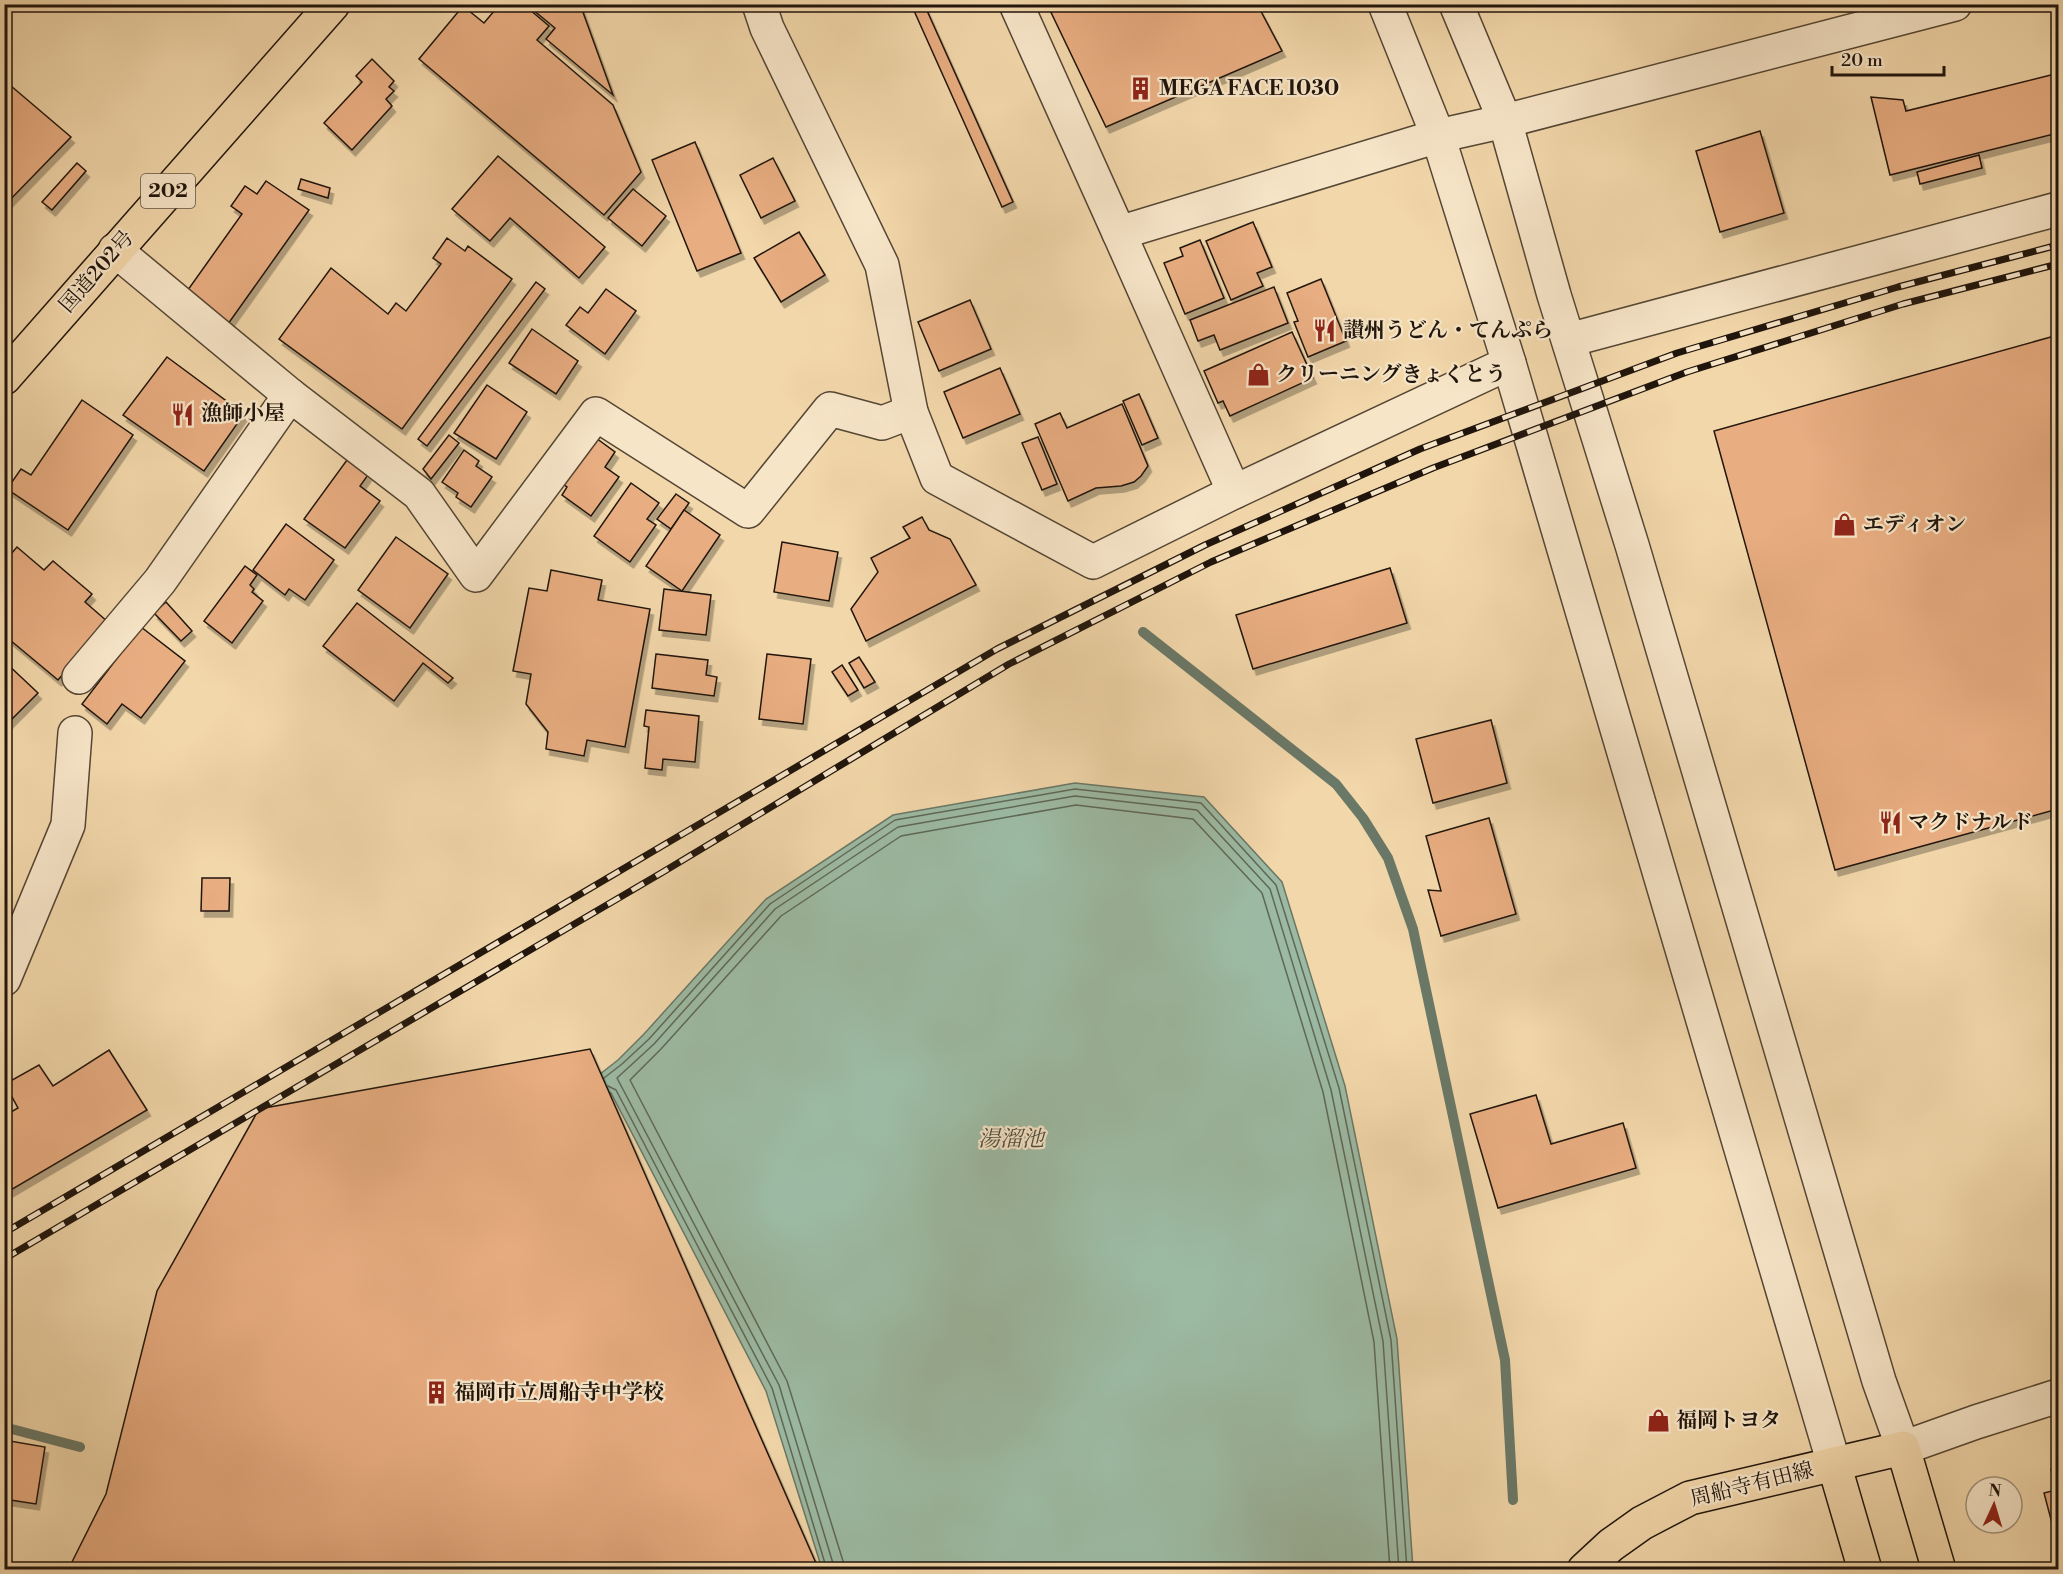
<svg xmlns="http://www.w3.org/2000/svg" width="2063" height="1574" viewBox="0 0 2063 1574" font-family="'Libre Bodoni','Noto Serif JP',serif">
<style>
.water{fill:#9cbaa3;stroke:#6a7867;stroke-width:1.5}
.lines{fill:none;stroke-linecap:round;stroke-linejoin:round}
.shore{stroke:#5e6858;stroke-width:1.5}
.stream{stroke:#6a7867;stroke-width:10}
.building{fill:#e8ad81;stroke:#20150c;stroke-width:1.5;filter:url(#shadow)}
.minor-casing{stroke:#544634;stroke-width:36}
.major-casing{stroke:#20150c;stroke-width:36}
.highway-casing{stroke:#20150c;stroke-width:36}
.minor{stroke:#f7e5c8;stroke-width:33}
.major{stroke:#f2d7aa;stroke-width:33}
.highway{stroke:#f2d7aa;stroke-width:33}
.rail-casing{stroke:#20150c;stroke-width:7}
.rail{stroke:#f7e5c8;stroke-width:4.5;stroke-dasharray:14;stroke-linecap:butt}
.labels{text-anchor:middle;dominant-baseline:central;stroke-width:4.5;stroke-linejoin:round;paint-order:stroke}
.shield{fill:#f7e5c8;stroke:#605344;stroke-width:1.5}
.shield-label{font-size:20px;font-weight:bold;fill:#20150c}
.poi-label{font-size:21px;font-weight:bold;fill:#20150c;stroke:#f7e5c8;text-anchor:start}
.street-label{font-size:21px;fill:#20150c;stroke:#f7e5c8}
.water-label{font-size:22px;font-style:italic;fill:#4b4f41;stroke:#f7e5c8}
</style>
<defs>
<filter id="shadow"><feDropShadow dx="3.5" dy="6" stdDeviation="0" flood-color="#0004"/></filter>
</defs>
<rect width="100%" height="100%" fill="#f2d7aa"/>
<filter id="stains"><feTurbulence type="fractalNoise" baseFrequency=".00333" numOctaves="4"/><feColorMatrix values="0 0 0 0 .2 0 0 0 0 .09 0 0 0 0 .02 0 0 0 .5 -.17"/></filter>
<radialGradient id="worn" r=".72"><stop offset=".6" stop-color="#630" stop-opacity="0"/><stop offset="1" stop-color="#630" stop-opacity=".3"/></radialGradient>
<polygon class="water" points="1075,783 1204,797 1282,882 1345,1086 1397,1339 1413,1569 822,1569 766,1391 611,1093 581,1089 618,1060 644,1034 766,899 893,815"/>
<g class="lines">
<g class="shore">
<polyline points="604,1078 622,1064 649,1039 770,904 895,820 1075,789 1201,803 1276,885 1339,1088 1391,1340 1407,1570"/>
<polyline points="608,1086 616,1090 772,1388 827,1570"/>
<polyline points="835,1570 779,1385 617,1078 654,1044 775,909 898,827 1075,796 1197,810 1270,889 1331,1090 1383,1341 1399,1570"/>
<polyline points="844,1570 843,1561 787,1381 630,1080 661,1049 781,916 901,836 1076,805 1193,819 1262,893 1323,1092 1374,1342 1390,1570"/>
</g>
<g class="stream">
<polyline points="1143,632 1336,784 1363,818 1388,858 1413,929 1505,1360 1513,1500"/>
<polyline points="4,1427 80,1447"/>
</g>
</g>
<g class="building">
<polygon points="500,4 523,4 549,26 537,40 613,105 641,172 604,215 419,59 463,6 484,23"/>
<polygon points="526,4 580,4 613,95 546,39 555,28"/>
<polygon points="911,4 924,4 1013,202 1002,207"/>
<polygon points="1047,4 1257,4 1282,51 1106,127"/>
<polygon points="372,59 394,81 389,87 394,91 386,99 392,106 352,150 324,123 362,82 356,76"/>
<polygon points="2055,74 2058,87 2058,133 1890,175 1871,97 1903,100 1906,111"/>
<polygon points="4,80 71,137 4,206"/>
<polygon points="1760,131 1784,213 1720,232 1696,151"/>
<polygon points="695,142 741,253 697,271 652,160"/>
<polygon points="1979,155 1982,168 1920,184 1917,172"/>
<polygon points="498,156 605,247 579,278 510,218 490,241 452,209"/>
<polygon points="773,158 795,201 761,218 740,175"/>
<polygon points="77,163 86,171 52,210 42,202"/>
<polygon points="301,179 330,188 328,198 298,189"/>
<polygon points="266,181 309,210 228,324 185,294 242,214 231,206 245,186 257,194"/>
<polygon points="633,189 666,216 642,246 608,218"/>
<polygon points="1253,222 1272,267 1257,273 1263,286 1231,300 1206,241"/>
<polygon points="799,232 825,275 781,302 754,258"/>
<polygon points="447,238 465,251 468,246 512,279 402,429 279,339 331,268 388,314 396,303 406,311 441,264 433,258"/>
<polygon points="1200,240 1224,298 1185,314 1164,263 1183,256 1180,248"/>
<polygon points="1321,279 1346,341 1308,357 1294,322 1298,321 1287,293"/>
<polygon points="536,282 545,289 427,446 418,439"/>
<polygon points="1274,287 1288,323 1220,350 1214,335 1198,341 1190,320"/>
<polygon points="606,289 636,311 605,354 566,325 580,307 588,313"/>
<polygon points="970,300 991,349 939,371 918,322"/>
<polygon points="532,329 578,361 556,394 509,363"/>
<polygon points="1292,332 1313,378 1230,416 1223,401 1218,403 1204,371"/>
<polygon points="2058,335 2058,809 1835,870 1714,431"/>
<polygon points="167,357 244,414 204,471 123,415"/>
<polygon points="1000,368 1020,414 963,438 944,392"/>
<polygon points="487,385 527,412 496,459 454,433"/>
<polygon points="1139,394 1158,438 1142,445 1123,401"/>
<polygon points="82,400 133,435 68,530 7,489 21,469 31,475"/>
<polygon points="1122,404 1148,466 1141,476 1134,482 1121,486 1096,488 1068,501 1035,424 1060,413 1067,428"/>
<polygon points="449,435 459,443 431,479 423,469"/>
<polygon points="1038,437 1057,484 1042,490 1022,443"/>
<polygon points="596,438 615,452 605,467 619,477 591,516 562,495 567,487 563,484"/>
<polygon points="464,450 479,461 476,466 492,477 471,507 456,497 458,493 442,482"/>
<polygon points="347,460 368,475 360,486 380,501 345,548 304,519"/>
<polygon points="631,483 659,503 647,519 656,525 630,562 594,536"/>
<polygon points="676,494 689,503 671,529 657,519"/>
<polygon points="684,510 720,535 682,591 646,566"/>
<polygon points="922,517 929,530 950,539 976,585 866,641 851,609 878,572 871,558 910,538 903,527"/>
<polygon points="286,524 334,560 305,600 289,589 285,595 253,570"/>
<polygon points="396,537 448,574 410,628 358,590"/>
<polygon points="782,542 838,552 829,601 774,592"/>
<polygon points="17,547 44,570 53,561 92,594 85,602 108,622 58,680 4,635 4,562"/>
<polygon points="245,566 257,575 250,585 254,589 252,592 263,601 232,643 204,621"/>
<polygon points="1390,568 1407,623 1253,669 1236,615"/>
<polygon points="551,570 602,580 598,600 650,609 625,747 587,740 584,756 546,749 548,732 526,704 531,674 513,671 529,588 547,591"/>
<polygon points="664,589 711,595 706,635 659,630"/>
<polygon points="166,602 192,631 181,641 154,613"/>
<polygon points="357,603 453,678 448,683 423,663 394,701 323,646"/>
<polygon points="141,627 185,661 141,718 122,704 107,724 82,704"/>
<polygon points="656,654 708,660 706,675 717,677 714,696 652,688"/>
<polygon points="767,654 811,659 803,724 759,719"/>
<polygon points="859,657 875,682 864,688 849,663"/>
<polygon points="4,661 38,693 4,727"/>
<polygon points="842,665 858,690 848,696 832,672"/>
<polygon points="646,710 699,716 695,762 663,759 662,770 645,768 649,727 644,726"/>
<polygon points="1491,720 1507,783 1433,803 1416,739"/>
<polygon points="1489,818 1516,914 1441,936 1428,890 1441,891 1426,836"/>
<polygon points="202,878 230,878 229,911 201,911"/>
<polygon points="590,1049 819,1570 68,1570 106,1494 157,1291 259,1109"/>
<polygon points="109,1050 147,1110 4,1194 4,1116 18,1108 5,1084 39,1065 53,1086"/>
<polygon points="1536,1095 1551,1144 1623,1123 1636,1168 1498,1208 1470,1114"/>
<polygon points="4,1440 45,1447 36,1504 4,1499"/>
<polygon points="2058,1467 2058,1546 2044,1493 2056,1490 2051,1469"/>
</g>
<g class="lines">
<defs>
<g id="minor">
<polyline points="759,4 767,28 882,265 911,412 937,478 1093,562 1234,492 1509,363"/>
<polyline points="1016,4 1119,233 1438,136 1505,121 1955,4"/>
<polyline points="1385,4 1438,136 1509,363 1834,1464"/>
<polyline points="1456,4 1505,121 1554,295 1632,545 1879,1381 1903,1448 1976,1422 2058,1396"/>
<polyline points="1119,233 1234,492"/>
<polyline points="115,250 290,395 419,494 476,575 596,414 748,511 830,409 882,423 911,412"/>
<polyline points="1569,340 2058,209"/>
<polyline points="79,677 160,581 290,395"/>
<polyline points="4,979 68,825 75,733"/>
</g>
<g id="major">
<polyline points="1834,1464 1865,1570"/>
<polyline points="1584,1570 1611,1545 1642,1523 1690,1498 1903,1448 1939,1570"/>
</g>
<polyline id="highway" points="4,378 333,4"/>
</defs>
<use href="#minor" class="minor-casing"/>
<use href="#major" class="major-casing"/>
<use href="#highway" class="highway-casing"/>
<use href="#minor" class="minor"/>
<use href="#major" class="major"/>
<use href="#highway" class="highway"/>
<defs>
<g id="rail">
<polyline points="4,1233 997,649 1205,545 1420,449 1677,353 1898,287 2058,245"/>
<polyline points="4,1259 663,872 1009,664 1211,562 1433,468 1687,372 1903,304 2058,264"/>
</g>
</defs>
<use href="#rail" class="rail-casing"/>
<use href="#rail" class="rail"/>
</g>
<defs>
<symbol id="building-bare" viewBox="-9 -9 18 18"><path d="M-4-6H4V6H1V3H-1V6H-4ZM-2.5-4.3h1.7v1.8h-1.7ZM.8-4.3h1.7v1.8H.8ZM-2.5-1h1.7V.8h-1.7ZM.8-1h1.7V.8H.8Z" fill="#8f2418" stroke="#f7e5c8" stroke-width="2.5" paint-order="stroke"/></symbol>
<symbol id="restaurant-bare" viewBox="-9 -9 18 18"><path d="M-5-6h1v4h1v-4h1v4h1v-4h1v5L-1.5 .5V6h-2V.5L-5-1ZM5-6V6H3V1.5H1.5Q1.5-4 5-6Z" fill="#8f2418" stroke="#f7e5c8" stroke-width="2.5" paint-order="stroke"/></symbol>
<symbol id="shop-bare" viewBox="-9 -9 18 18"><path d="M-5-2.5h2.3a2.7 3.5 0 0 1 5.4 0H5L5.5 6h-11ZM-1.5-2.5h3a1.5 2.3 0 0 0-3 0Z" fill="#8f2418" stroke="#f7e5c8" stroke-width="2.5" paint-order="stroke"/></symbol>
</defs>
<g fill-rule="evenodd">
<use href="#building-bare" x="1124" y="72" width="33" height="33"/>
<use href="#restaurant-bare" x="1308" y="314" width="33" height="33"/>
<use href="#shop-bare" x="1242" y="358" width="33" height="33"/>
<use href="#restaurant-bare" x="166" y="398" width="33" height="33"/>
<use href="#shop-bare" x="1828" y="508" width="33" height="33"/>
<use href="#restaurant-bare" x="1874" y="806" width="33" height="33"/>
<use href="#building-bare" x="420" y="1376" width="33" height="33"/>
<use href="#shop-bare" x="1642" y="1404" width="33" height="33"/>
</g>
<g class="labels">
<rect class="shield" x="141" y="174" width="54" height="34" rx="4.5"/>
<g class="shield-label">
<text x="168" y="191">202</text>
</g>
<g class="poi-label">
<text x="1159" y="89">MEGA FACE 1030</text>
<text x="1343" y="331">讃州うどん・てんぷら</text>
<text x="1276" y="375">クリーニングきょくとう</text>
<text x="201" y="414">漁師小屋</text>
<text x="1863" y="525">エディオン</text>
<text x="1908" y="823">マクドナルド</text>
<text x="454" y="1393">福岡市立周船寺中学校</text>
<text x="1676" y="1421">福岡トヨタ</text>
</g>
<g class="street-label">
<text transform="translate(97 272) rotate(-49)">国道202号</text>
<text transform="translate(1752 1485) rotate(-14)">周船寺有田線</text>
</g>
<g class="water-label">
<text x="1011" y="1139">湯溜池</text>
</g>
</g>
<rect width="2063" height="1574" fill="none" stroke="#f2d7aa" stroke-width="24"/>
<rect x="6" y="6" width="2051" height="1562" fill="none" stroke="#20150c" stroke-width="3"/>
<rect x="12" y="12" width="2039" height="1550" fill="none" stroke="#20150c" stroke-width="1.5"/>
<g transform="translate(1994 1505) rotate(4)"><circle r="28" fill="#f7e5c8" stroke="#a1927d" stroke-width="1.5"/>
<path d="M0-4.5L10 22L0 15L-10 22Z" fill="#8f2418"/>
<text y="-9" font-size="16" font-weight="bold" text-anchor="middle" fill="#20150c">N</text>
</g>
<path d="M1832 66v9h112v-9" fill="none" stroke="#20150c" stroke-width="3"/>
<text x="1841" y="66" font-size="18" fill="#20150c" stroke="#f7e5c8" stroke-width="4.5" paint-order="stroke">20 m</text>
<rect width="100%" height="100%" filter="url(#stains)"/>
<rect width="100%" height="100%" fill="url(#worn)"/>
</svg>
